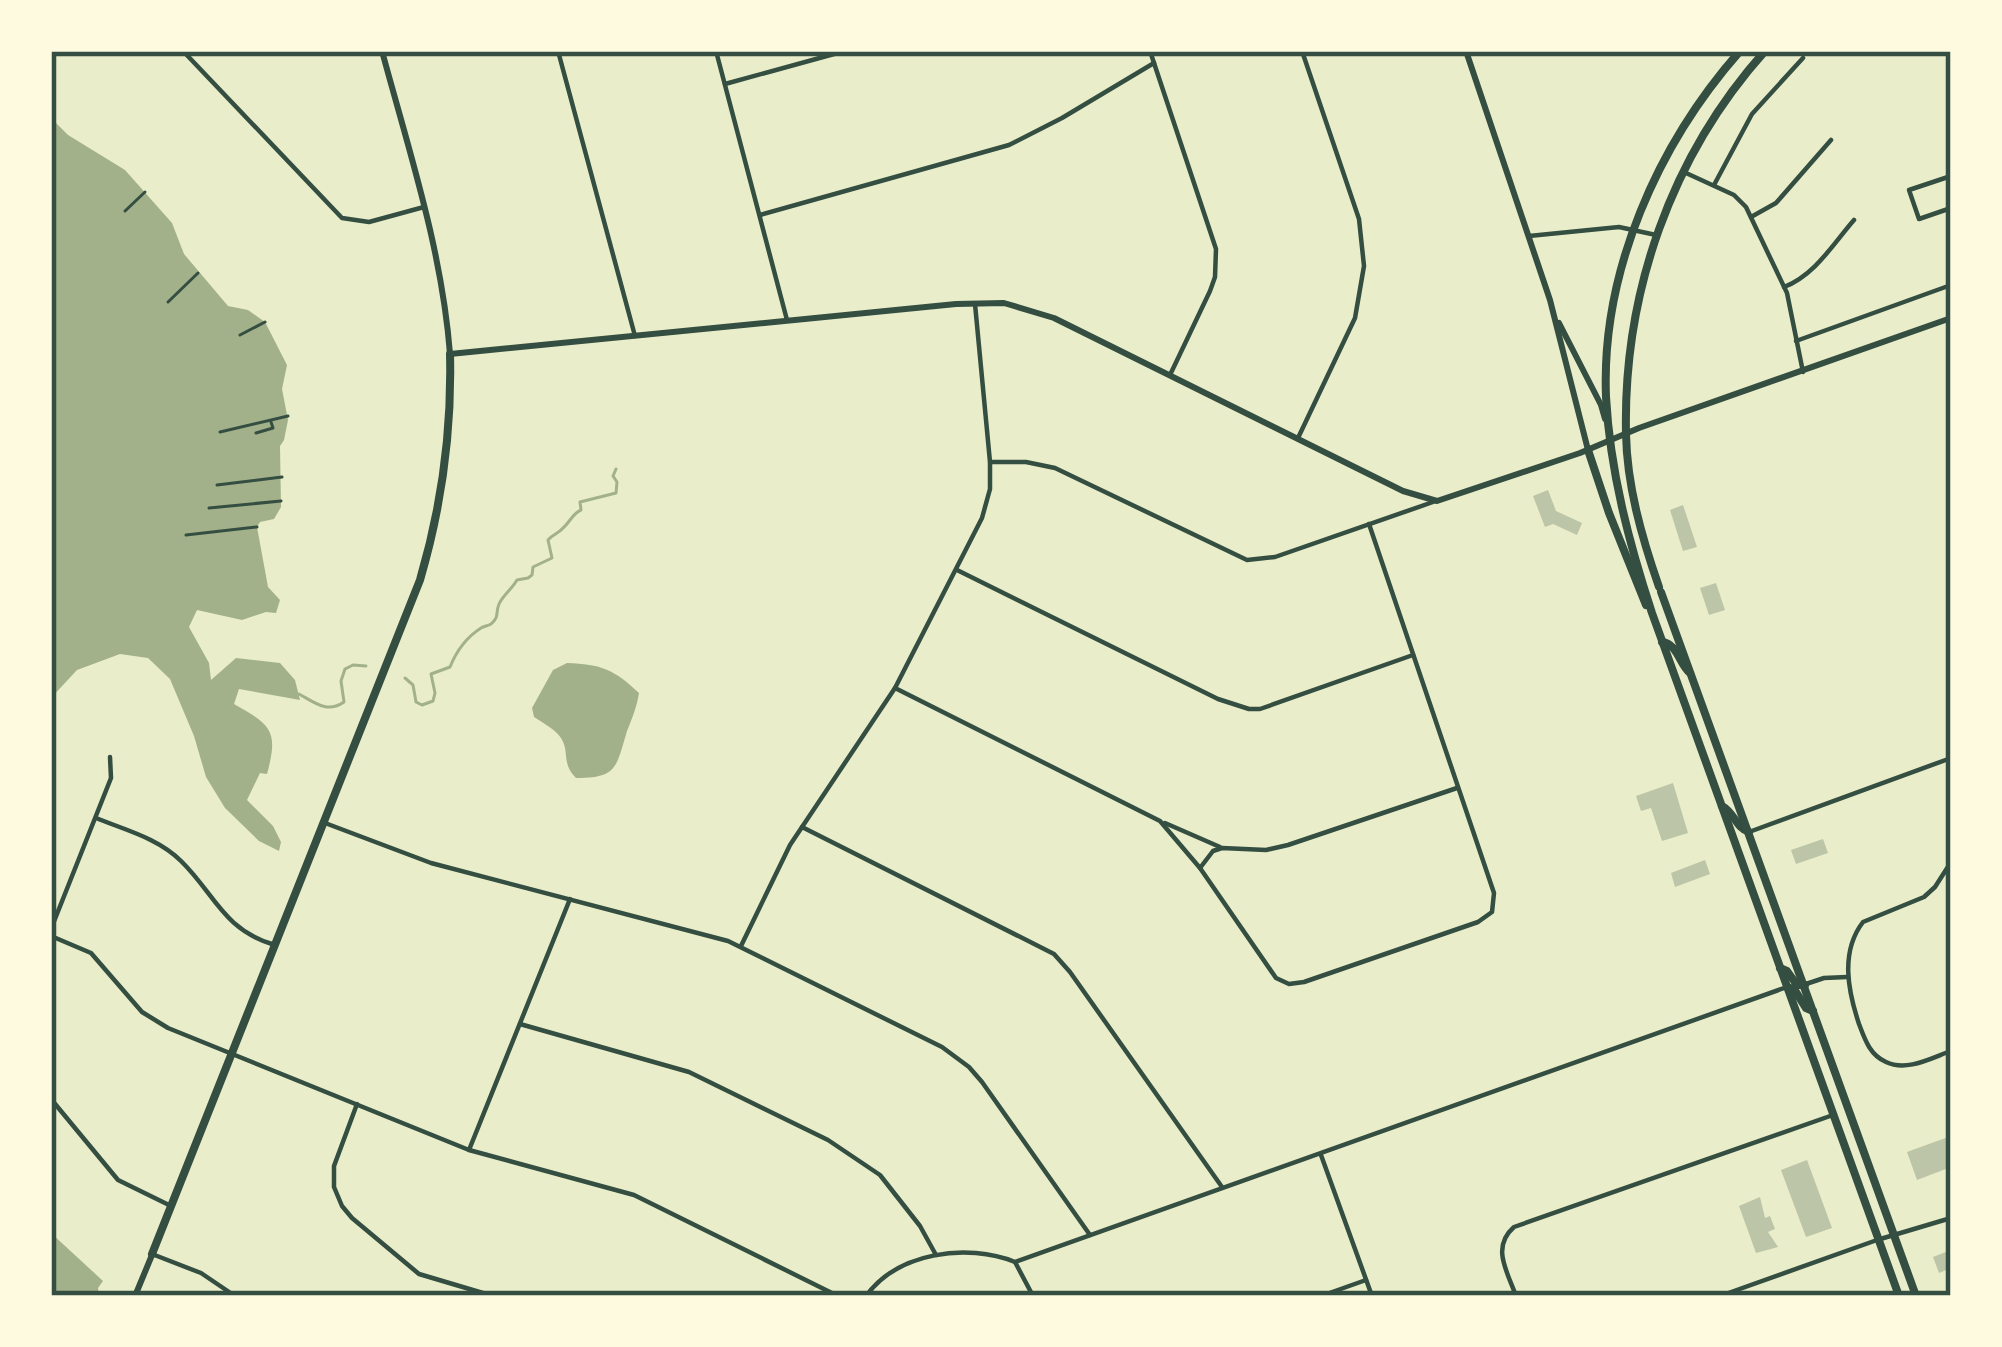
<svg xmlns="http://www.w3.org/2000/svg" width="2002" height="1347" viewBox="0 0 2002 1347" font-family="'Archivo Narrow',sans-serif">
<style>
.water{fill:#a3b18a}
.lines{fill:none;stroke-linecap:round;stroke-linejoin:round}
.stream{stroke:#a3b18a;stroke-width:3}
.building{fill:#bcc5a7}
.path{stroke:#344e41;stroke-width:3}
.minor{stroke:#344e41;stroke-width:4.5}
.tertiary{stroke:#344e41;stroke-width:6}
.secondary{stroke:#344e41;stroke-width:8}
.primary{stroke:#344e41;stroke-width:8}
.neatline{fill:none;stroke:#344e41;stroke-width:4.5}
</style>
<rect width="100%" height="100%" fill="#e9edc9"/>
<g class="water">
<path d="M 51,118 L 68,135 L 125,170 L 172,223 L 184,254 L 228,306 L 248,310 L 265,322 L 287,365 L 282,389 L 288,420 L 284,440 L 280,446 L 281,507 L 274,519 L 260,522 L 257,527 L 268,587 L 280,600 L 276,613 L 266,612 L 242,620 L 197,610 L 189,627 L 209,663 L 211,680 L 236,658 L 280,663 L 295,680 L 300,700 L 239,689 L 234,704 C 271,725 279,730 267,774 L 260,773 L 247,800 L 273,826 L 281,842 L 279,851 L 259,841 L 225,808 L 206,777 L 194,736 L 170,679 L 148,658 L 120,654 L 77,670 L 51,698 Z"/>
<path d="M 567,663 C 601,664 615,670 639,693 C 637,706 632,719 627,731 C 616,767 618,778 576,778 C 561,763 570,752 561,738 C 555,729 543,723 534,717 L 532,708 L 553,670 Z"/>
<polygon points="51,1233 103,1281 98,1288 99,1296 62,1296 51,1287"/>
</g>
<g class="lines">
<g class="stream">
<path d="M 405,678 L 413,685 L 416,702 L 422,705 L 433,701 L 435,693 L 431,674 L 450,667 C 456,652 467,637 481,628 C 484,626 488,626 491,624 C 500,616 495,614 499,604 C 503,595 512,589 517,580 L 528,578 L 532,575 L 533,567 L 552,558 L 548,540 C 553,534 558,534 563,528 C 570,522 573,513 581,510 L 580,502 L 616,493 L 617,482 L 613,476 L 616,469"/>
<path d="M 299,694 C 314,702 327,714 344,702 L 341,681 L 345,669 L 353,665 L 366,666"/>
</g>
</g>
<g class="building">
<polygon points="1548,490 1556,511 1582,523 1577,535 1553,524 1545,527 1533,496"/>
<polygon points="1683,505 1697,547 1683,551 1670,510"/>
<polygon points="1716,583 1725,610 1709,615 1700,588"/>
<polygon points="1673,783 1688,833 1662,841 1651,808 1641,811 1636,796"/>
<polygon points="1823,839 1828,853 1796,864 1791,850"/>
<polygon points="1705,860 1710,874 1675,887 1671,873"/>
<polygon points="1951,1136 1951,1167 1917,1180 1907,1152"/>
<polygon points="1807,1160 1832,1228 1806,1237 1781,1170"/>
<polygon points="1760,1197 1765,1218 1770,1216 1775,1229 1768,1232 1778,1247 1756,1253 1739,1206"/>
<polygon points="1951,1250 1951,1268 1939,1273 1933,1257"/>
</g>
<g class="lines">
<g class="path">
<polyline points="125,211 145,192"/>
<polyline points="168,302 198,273"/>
<polyline points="240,335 265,322"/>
<polyline points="220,432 288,416"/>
<polyline points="256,433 273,428 271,422"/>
<polyline points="217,485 282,477"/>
<polyline points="209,508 281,501"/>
<polyline points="186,535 257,527"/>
</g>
<g class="minor">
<polyline points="183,51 342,218 369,222 424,207"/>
<polyline points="558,51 635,336"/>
<polyline points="716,51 787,320"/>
<polyline points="1150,51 1216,249 1215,277 1210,291 1170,375"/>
<polyline points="725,84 845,51"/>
<polyline points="1686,173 1734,195 1746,207 1787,293 1803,372"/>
<polyline points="1951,176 1909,190 1919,219 1951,208"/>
<polyline points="1714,185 1752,114 1803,58"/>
<polyline points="760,215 1009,145 1062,118 1154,63"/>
<polyline points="1751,217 1776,203 1831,140"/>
<polyline points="1529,236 1619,227 1656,235"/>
<path d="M 1784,287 C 1815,275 1833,244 1854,220"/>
<polyline points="1796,341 1951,285"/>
<polyline points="1298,438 1355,318 1364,266 1359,219 1302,51"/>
<polyline points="990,462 1026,462 1055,468 1247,560 1275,557 1433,502"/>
<polyline points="957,570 1218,699 1249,709 1260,709 1413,655"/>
<polyline points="895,688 1160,821 1200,868 1276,978 1289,984 1304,982 1478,922 1492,912 1494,893 1369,524"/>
<path d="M 96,818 C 125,830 158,838 181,861 C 214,893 223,929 272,944"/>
<polyline points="325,823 431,863 728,941 942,1047 969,1067 982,1082 1090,1235"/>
<polyline points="1165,823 1220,847"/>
<polyline points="802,827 1054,954 1070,972 1222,1187"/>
<polyline points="1749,832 1951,758"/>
<path d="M 1951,862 L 1935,887 L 1924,897 L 1863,922 C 1840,952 1848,991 1859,1024 C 1865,1040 1870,1055 1886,1062 C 1907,1072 1931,1058 1951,1051"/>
<polyline points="1200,868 1213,851 1222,848 1266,850 1288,845 1457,788"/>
<polyline points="51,929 111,778 110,757"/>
<polyline points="51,936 91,953 142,1012 168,1028 469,1150 634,1195 838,1296"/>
<polyline points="741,946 790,845 895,688 982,518 990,489 990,462 975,304"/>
<polyline points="1806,984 1824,978 1847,977"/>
<polyline points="520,1024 689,1072 828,1140 880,1175 920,1226 936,1255"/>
<polyline points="51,1099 118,1180 169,1205"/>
<polyline points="357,1104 334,1166 334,1187 342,1206 352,1218 419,1274 493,1296"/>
<polyline points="469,1150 570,899"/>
<polyline points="1321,1155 1372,1296"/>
<polyline points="152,1254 201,1273 235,1296"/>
<polyline points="1015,1262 1033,1296"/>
<path d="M 866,1296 C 898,1252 967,1243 1015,1262 L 1787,987"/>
<polyline points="1321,1296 1366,1280"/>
<path d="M 1516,1296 C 1507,1271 1491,1247 1514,1227 L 1833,1115"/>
<polyline points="1720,1296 1877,1240 1951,1218"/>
</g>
<g class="tertiary">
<path d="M 382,51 C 409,151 442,250 450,354 L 956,304 L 1004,303 L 1054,318 L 1403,491 L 1437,501 L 1580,453 L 1639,428 L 1951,318"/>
<polyline points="1466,51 1550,300 1588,450"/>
<polyline points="1559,323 1601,405 1605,419"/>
<polyline points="135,1296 152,1255"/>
</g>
<g class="secondary">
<path d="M 1662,642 C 1678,644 1679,664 1690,673"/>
<path d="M 1722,806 C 1734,812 1736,828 1749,832"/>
<polyline points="1780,968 1787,971 1797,985 1805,985"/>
<polyline points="1787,987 1794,989 1806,1008 1813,1011"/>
<path d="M 152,1254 L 420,580 C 442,505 452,432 450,354"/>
</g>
<g class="primary">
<path d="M 1740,51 C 1658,144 1601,271 1606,397 C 1610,471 1629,543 1652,613 L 1899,1296"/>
<polyline points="1588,450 1609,513 1646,605"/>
<path d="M 1659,587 C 1642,538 1627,486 1626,434 C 1623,293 1671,156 1765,51"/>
<polyline points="1661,592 1916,1296"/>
</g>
</g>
<rect width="2002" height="1347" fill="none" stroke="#fefae0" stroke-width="108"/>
<rect x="54" y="54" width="1894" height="1239" class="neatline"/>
</svg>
